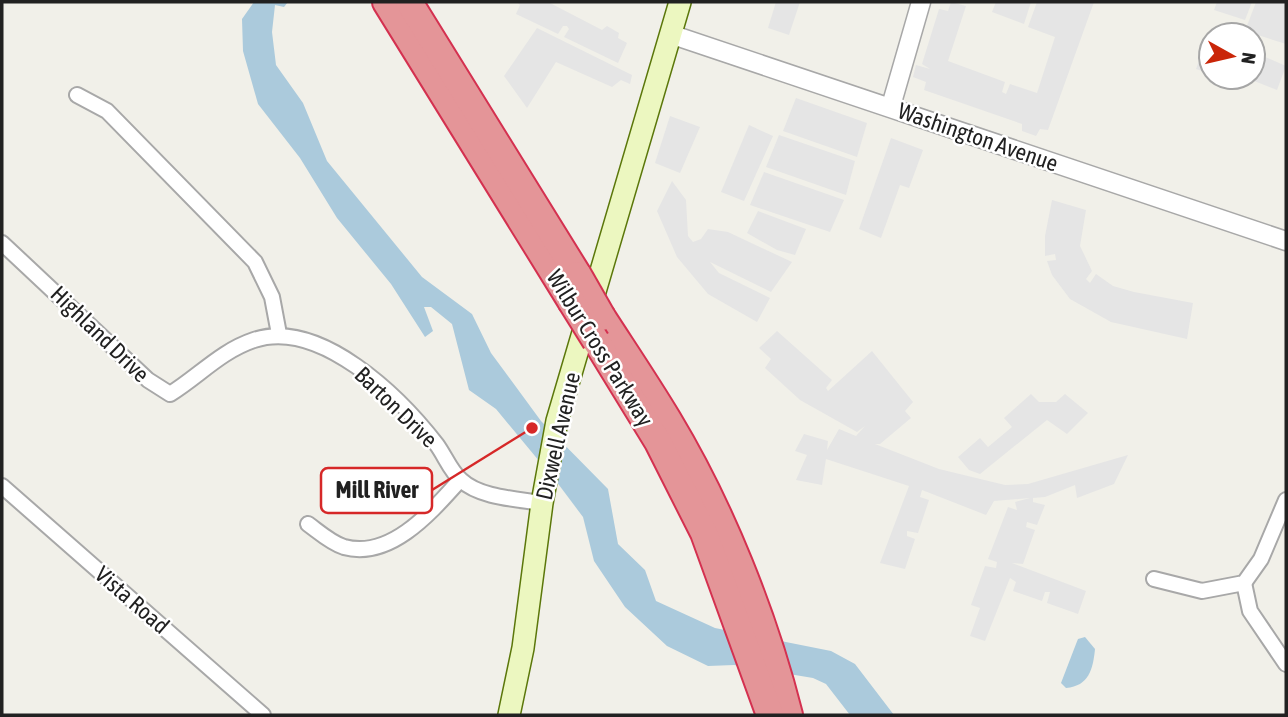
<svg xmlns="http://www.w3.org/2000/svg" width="1288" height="717" viewBox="0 0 1288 717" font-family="'Asap Condensed',sans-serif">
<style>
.parking{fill:#e5e5e5}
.water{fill:#abcadc}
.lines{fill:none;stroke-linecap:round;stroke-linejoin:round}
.minor-casing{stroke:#a8a8a8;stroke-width:18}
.tertiary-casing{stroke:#a8a8a8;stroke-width:21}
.secondary-casing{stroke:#5b770a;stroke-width:24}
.motorway-casing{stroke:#d43150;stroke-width:30}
.minor{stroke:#fff;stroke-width:14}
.tertiary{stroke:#fff;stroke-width:18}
.secondary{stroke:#ecf7c0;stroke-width:21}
.motorway{stroke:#e49598;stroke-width:26}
.motorway-bridge-casing{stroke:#d43150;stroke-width:30;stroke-linecap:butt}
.motorway-bridge{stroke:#e49598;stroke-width:26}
.labels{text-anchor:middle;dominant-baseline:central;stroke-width:5;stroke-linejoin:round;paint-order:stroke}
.street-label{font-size:23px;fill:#212121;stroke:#fff}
.leader{fill:none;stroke:#d62828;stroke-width:2.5}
.callout-dot{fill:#d62828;stroke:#fff;stroke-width:2.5}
.callout{fill:#fff;stroke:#d62828;stroke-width:2.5}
.callout-label{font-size:24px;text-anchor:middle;font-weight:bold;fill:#212121}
</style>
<rect width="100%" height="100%" fill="#f1f0e9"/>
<g class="parking">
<polygon points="517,2 548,2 602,30 607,26 619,33 618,38 627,43 618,63 564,37 569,29 567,26 563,26 558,34 516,14 520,5"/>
<polygon points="776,2 800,2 789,35 768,28"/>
<polygon points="951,2 966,6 948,61 1005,82 1002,92 1006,94 1010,84 1037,93 1055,37 1028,27 1037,2 1094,2 1048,130 1040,129 1036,136 1022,131 1022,124 924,90 926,82 913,77 916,65 930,69 922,64 939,9 948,11"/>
<polygon points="996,2 1031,2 1024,24 992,12"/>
<polygon points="1217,2 1252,2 1245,20 1214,10"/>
<polygon points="1256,2 1286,2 1286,44 1245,31"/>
<polygon points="537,28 632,75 630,84 621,80 612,87 556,62 527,108 504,76"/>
<polygon points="1208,36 1211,37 1211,74 1196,69"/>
<polygon points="1263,56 1286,66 1277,90 1249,79 1232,83 1218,77 1253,77 1253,70 1258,71"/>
<polygon points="796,98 867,123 857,157 783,131"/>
<polygon points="670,116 700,127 680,173 655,163"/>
<polygon points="749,125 773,136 744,201 721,192"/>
<polygon points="779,135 855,161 846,195 766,167"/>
<polygon points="891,138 923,150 909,188 900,185 881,238 859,229"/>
<polygon points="764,172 844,200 830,232 750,205"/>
<polygon points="672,181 686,200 688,236 693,242 701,239 708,229 728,232 792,262 771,292 710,262 719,273 770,298 757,322 708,294 677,257 657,211"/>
<polygon points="1052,200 1086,210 1080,246 1092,271 1086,279 1090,283 1096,274 1113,286 1134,292 1193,303 1187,339 1111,322 1070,299 1052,275 1047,261 1056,260 1055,254 1045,256 1045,236"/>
<polygon points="758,211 806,229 795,255 777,250 747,233"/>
<polygon points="777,331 832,380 826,388 828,391 872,351 913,402 905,411 911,418 880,444 875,444 939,469 1005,485 1028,484 1128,455 1114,484 1077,498 1075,485 1045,497 1033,498 1033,502 1045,505 1037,525 1027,522 1026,527 1035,530 1023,564 1012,563 1086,591 1078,614 1047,603 1050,592 1045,592 1042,601 1013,591 1016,582 1010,578 985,641 970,636 980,608 971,605 985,566 996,568 997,562 988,559 1008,507 1017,510 1015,502 1030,498 994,501 986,515 922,490 920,497 929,500 918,533 907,531 907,536 915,539 905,569 880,563 909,486 826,459 822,485 796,480 807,455 795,451 804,434 828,441 827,450 839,429 856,436 865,426 857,432 800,400 765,368 771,359 759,348"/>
<polygon points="1031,394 1039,402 1056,402 1065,394 1088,413 1067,434 1047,420 980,474 969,470 958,457 980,438 988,447 1012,427 1004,418"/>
</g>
<g class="water">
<polygon points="254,2 288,2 284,7 275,5 272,32 276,65 303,103 327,161 422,277 472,314 491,353 541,421 608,489 618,544 645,570 656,601 715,628 831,651 855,664 894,715 850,715 826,684 813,678 734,665 708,666 667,646 625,607 594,561 583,517 559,485 496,409 469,390 452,324 431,307 424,307 433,331 425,337 391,284 337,218 300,158 258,104 243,51 242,19"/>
<path d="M 1085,637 L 1095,649 C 1093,669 1089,686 1066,688 L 1061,683 L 1076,644 L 1078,639 Z"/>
</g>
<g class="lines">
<defs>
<g id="minor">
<polyline points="77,95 107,111 255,262 272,297 279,334"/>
<path d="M 2,243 L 148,380 L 170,394 C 199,376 221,351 254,340 C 320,318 400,397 437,445 C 445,456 451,472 461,480 C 480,498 518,499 542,503"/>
<polyline points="2,486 263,715"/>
<path d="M 308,524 C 319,532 331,543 344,547 C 391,560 432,511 460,480"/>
<polyline points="1154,579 1202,591 1244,583 1261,559 1286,500"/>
<polyline points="1244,583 1250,611 1286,664"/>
</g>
<g id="tertiary">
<polyline points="670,34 1286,241"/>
<polyline points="891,106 921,2"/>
</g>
<polyline id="secondary" points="509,715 523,648 542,503 557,421 680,2"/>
<g id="motorway">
<polyline points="386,2 571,301"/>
<polyline points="409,2 578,275"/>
<path d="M 602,317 C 624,351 647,385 668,420 C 721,508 764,616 789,715"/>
<polyline points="596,341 658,442 704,533 770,715"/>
</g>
</defs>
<use href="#minor" class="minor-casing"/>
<use href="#tertiary" class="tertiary-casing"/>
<use href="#secondary" class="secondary-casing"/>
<use href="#motorway" class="motorway-casing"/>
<use href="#minor" class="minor"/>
<use href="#tertiary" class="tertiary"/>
<use href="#secondary" class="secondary"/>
<use href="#motorway" class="motorway"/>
<defs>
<g id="motorway-bridge">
<polyline points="578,275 602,317"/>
<polyline points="571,301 596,341"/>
</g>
</defs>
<use href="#motorway-bridge" class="motorway-bridge-casing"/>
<use href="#motorway-bridge" class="motorway-bridge"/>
</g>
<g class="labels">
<g class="street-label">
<text transform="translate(978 137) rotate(19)">Washington Avenue</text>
<text transform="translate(100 334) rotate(44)">Highland Drive</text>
<text transform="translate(600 348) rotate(58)">Wilbur Cross Parkway</text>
<text transform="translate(396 407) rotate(44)">Barton Drive</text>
<text transform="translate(558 436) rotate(-77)">Dixwell Avenue</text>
<text transform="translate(132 600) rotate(41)">Vista Road</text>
</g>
</g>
<path class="leader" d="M532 428L432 490"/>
<circle class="callout-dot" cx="532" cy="428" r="7"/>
<rect class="callout" x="321" y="468" width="111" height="45" rx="7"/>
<g class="callout-label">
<text x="377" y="498">Mill River</text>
</g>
<rect width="1288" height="717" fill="none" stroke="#212121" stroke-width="7"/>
<g transform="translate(1232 56) rotate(98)"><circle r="33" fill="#ffffff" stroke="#a6a6a6" stroke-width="2"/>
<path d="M0-5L12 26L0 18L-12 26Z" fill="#ca2609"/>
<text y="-10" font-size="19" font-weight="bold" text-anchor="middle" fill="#212121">N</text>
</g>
</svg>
